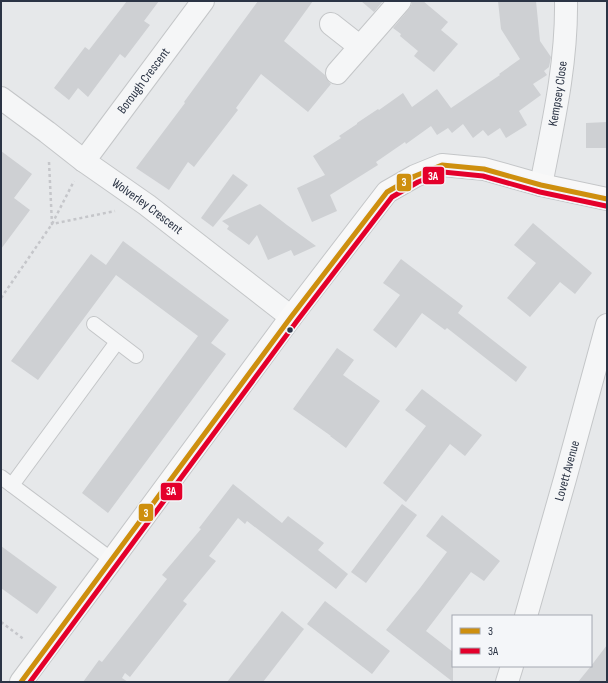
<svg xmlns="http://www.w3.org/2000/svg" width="608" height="683" viewBox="0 0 608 683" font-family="'Sofia Sans Condensed',sans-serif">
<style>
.building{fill:#ced0d3}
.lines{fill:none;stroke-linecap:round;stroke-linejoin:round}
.lane-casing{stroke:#c4c6c8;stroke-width:16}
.street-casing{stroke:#c4c6c8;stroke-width:24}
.secondary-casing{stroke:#c4c6c8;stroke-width:24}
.path{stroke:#c5c6ca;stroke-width:2.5;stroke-dasharray:3 3;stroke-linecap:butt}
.lane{stroke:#f5f6f7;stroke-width:14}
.street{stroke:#f5f6f7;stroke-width:22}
.secondary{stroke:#f8f8f8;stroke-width:22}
.bus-1-casing{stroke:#f4f6f9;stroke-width:8}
.bus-2-casing{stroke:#f4f6f9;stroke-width:8}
.bus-1{stroke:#ce8f0e;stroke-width:5}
.bus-2{stroke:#e4002b;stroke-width:5}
.bus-dot{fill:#2b3445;stroke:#f4f6f9;stroke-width:1.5}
.labels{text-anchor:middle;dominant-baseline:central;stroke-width:3.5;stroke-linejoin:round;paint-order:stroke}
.street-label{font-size:13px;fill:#2b3445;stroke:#f4f6f9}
.line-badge{stroke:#f4f6f9;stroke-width:1.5}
.badge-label{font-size:11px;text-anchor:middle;font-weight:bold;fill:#fff}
</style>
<rect width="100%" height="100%" fill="#e6e8ea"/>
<g class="building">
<polygon points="127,1 159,1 144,21 150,25 125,58 120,54 88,97 78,88 69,100 54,88 85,47 89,50"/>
<polygon points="258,1 313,1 284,41 325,75 329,82 331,84 308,112 261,74 236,108 238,110 194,167 188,162 169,190 136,168 185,103 184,102"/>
<polygon points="361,1 383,1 374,12"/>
<polygon points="412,1 423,1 448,22 441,30 458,44 434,72 414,56 418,51 400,36 401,34 393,28 409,9 412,4"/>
<polygon points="498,1 536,1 540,41 551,57 549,67 544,71 547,75 533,84 541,95 519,111 527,125 506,138 500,128 488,136 483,130 473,138 463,124 452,133 448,128 437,135 431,126 406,144 405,142 376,162 378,165 330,195 337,211 312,222 297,188 325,175 313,156 341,138 339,136 357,124 357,123 378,109 379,110 403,93 412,107 437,89 451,108 500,75 499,74 520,59 501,29"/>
<polygon points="607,122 607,148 586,148 586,123"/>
<polygon points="1,151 32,174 14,198 30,210 1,249"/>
<polygon points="233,174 248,185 213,227 201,218"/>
<polygon points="260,204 287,225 316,246 294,256 291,250 268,260 257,235 249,245 227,229 229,226 222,221"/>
<polygon points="533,223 592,273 575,294 560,282 530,317 507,298 536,263 514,245"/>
<polygon points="123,241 229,320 211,343 226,354 108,513 82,493 198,336 116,275 38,380 11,361 91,254 106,265"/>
<polygon points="401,259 463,306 458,313 527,367 516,382 447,328 445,330 422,313 396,348 373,330 400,295 383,283"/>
<polygon points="337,348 354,360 343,375 380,401 346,448 330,436 331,436 293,409"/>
<polygon points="422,389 482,435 465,456 450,444 406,502 383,483 426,426 405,410"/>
<polygon points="233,484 282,523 288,516 324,543 318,550 348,574 336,589 247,521 245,524 238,518 209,556 216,561 183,601 187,604 130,677 125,673 122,678 128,682 83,682 99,660 102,662 167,579 162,575 201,529 199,528"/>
<polygon points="402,504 417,515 366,583 351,572"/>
<polygon points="442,515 500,561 484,581 471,572 426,631 453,652 453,682 386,630 420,588 447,552 426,536"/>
<polygon points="1,546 57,587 37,614 1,588"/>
<polygon points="325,601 390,651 372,674 307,624"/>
<polygon points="282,611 304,629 263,682 227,682"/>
<polygon points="607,645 607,682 578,682 591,666"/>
</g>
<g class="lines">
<defs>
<g id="lane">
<polyline points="94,324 136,356"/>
<polyline points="1,477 112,560"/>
<polyline points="12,485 117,342"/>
</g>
<g id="street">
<polyline points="331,24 359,46"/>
<polyline points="337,73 400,1"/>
<path id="s1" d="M 1,98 L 47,132 L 84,161 L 147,205 L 291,317"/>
<path id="s2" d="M 84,161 L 203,1"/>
<path id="s3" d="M 541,185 C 553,124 567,63 566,1"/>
<path id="s4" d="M 526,616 L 565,479 L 607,325"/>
<polyline points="507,682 512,666"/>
</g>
<polyline id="secondary" points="21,682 112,560 291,317 387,192 415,176 442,165 484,169 541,185 607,199"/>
</defs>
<use href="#lane" class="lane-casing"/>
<use href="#street" class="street-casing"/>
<use href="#secondary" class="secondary-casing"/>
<g class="path">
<polyline points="49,162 52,224 115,211"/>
<polyline points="1,298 52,224 74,181"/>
<polyline points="1,622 25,640"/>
</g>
<use href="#lane" class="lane"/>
<use href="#street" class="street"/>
<use href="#secondary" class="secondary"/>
<defs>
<polyline id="bus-1" points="21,682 291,317 387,192 415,176 442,165 484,169 541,185 607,199"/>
<polyline id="bus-2" points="30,682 297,321 392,197 418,182 443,172 483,176 540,192 606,206"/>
</defs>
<use href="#bus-1" class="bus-1-casing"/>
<use href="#bus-2" class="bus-2-casing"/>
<use href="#bus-1" class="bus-1"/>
<use href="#bus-2" class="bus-2"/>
</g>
<circle class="bus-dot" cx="290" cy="330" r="3.5"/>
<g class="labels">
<g class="street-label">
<text stroke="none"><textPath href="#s2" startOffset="100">Borough Crescent</textPath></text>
<text stroke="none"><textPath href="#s3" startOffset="93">Kempsey Close</textPath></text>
<text stroke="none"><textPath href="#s1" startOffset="182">Wolverley Crescent</textPath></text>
<text stroke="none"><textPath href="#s4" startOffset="151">Lovett Avenue</textPath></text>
</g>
</g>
<g class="line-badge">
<rect x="422" y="166" width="23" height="19" rx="4" fill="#e4002b"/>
<rect x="396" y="173" width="16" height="19" rx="4" fill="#ce8f0e"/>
<rect x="160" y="482" width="23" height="19" rx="4" fill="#e4002b"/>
<rect x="138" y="503" width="16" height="19" rx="4" fill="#ce8f0e"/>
</g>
<g class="badge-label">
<text x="433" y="180">3A</text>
<text x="404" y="186">3</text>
<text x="171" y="495">3A</text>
<text x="146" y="517">3</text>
</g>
<rect width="608" height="683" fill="none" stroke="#2b3445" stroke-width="4"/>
<rect x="452" y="615" width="140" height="52" fill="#f4f6f9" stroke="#a4a8b1"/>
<rect x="460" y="628" width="20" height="6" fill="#ce8f0e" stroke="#a4a8b1"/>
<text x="488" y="635" font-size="12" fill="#2b3445">3</text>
<rect x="460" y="648" width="20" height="6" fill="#e4002b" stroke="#a4a8b1"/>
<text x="488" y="655" font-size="12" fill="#2b3445">3A</text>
</svg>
